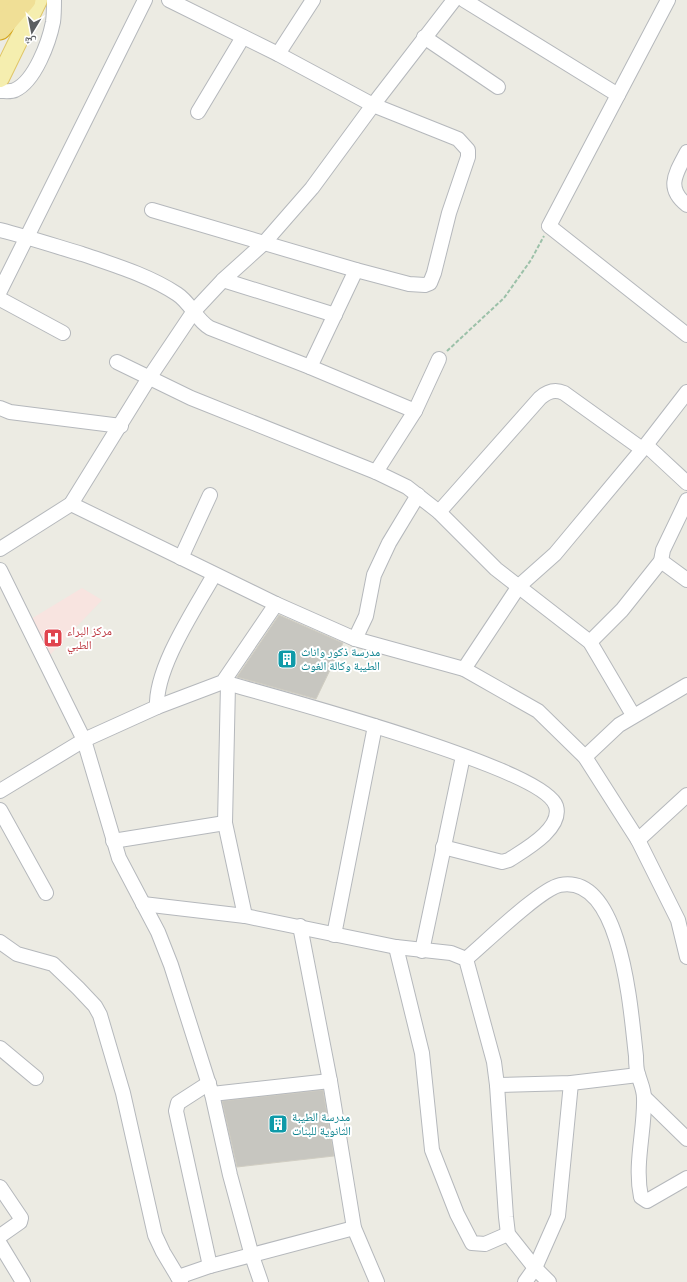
<svg xmlns="http://www.w3.org/2000/svg" width="687" height="1282" viewBox="0 0 687 1282" font-family="Figtree,'Noto Naskh Arabic',sans-serif">
<style>
.medical{fill:#f8e4e0}
.building{fill:#c7c6c0;stroke:#d0cdc2}
.lines{fill:none;stroke-linecap:round;stroke-linejoin:round}
.minor-casing{stroke:#b5b8bc;stroke-width:16}
.major-casing{stroke:#e0c668;stroke-width:20}
.highway-casing{stroke:#d5a61b;stroke-width:23}
.path{stroke:#9cc1a9;stroke-width:2;stroke-dasharray:4 2;stroke-linecap:butt}
.minor{stroke:#fff;stroke-width:14}
.major{stroke:#f5eeaf;stroke-width:18}
.highway{stroke:#f0df96;stroke-width:21}
.labels{text-anchor:middle;dominant-baseline:central;stroke-width:4;stroke-linejoin:round;paint-order:stroke}
.health-label{font-size:12px;fill:#be3a42;stroke:#fff;text-anchor:start}
.culture-label{font-size:12px;fill:#0d838f;stroke:#fff;text-anchor:start}
</style>
<rect width="100%" height="100%" fill="#ecebe3"/>
<polygon class="medical" points="82,588 102,600 48,657 31,619"/>
<g class="building">
<polygon points="279,615 343,643 316,699 237,677"/>
<polygon points="323,1090 334,1156 237,1167 222,1101"/>
</g>
<g class="lines">
<defs>
<g id="minor">
<polyline points="464,0 618,95"/>
<polyline points="668,0 549,226 687,335"/>
<polyline points="424,37 498,87"/>
<polyline points="278,54 313,0"/>
<path d="M 0,91 C 5,91 11,92 15,90 C 35,81 49,42 53,22 C 54,15 54,7 54,0"/>
<polyline points="198,112 243,37"/>
<path d="M 687,152 C 676,173 665,188 687,205"/>
<polyline points="152,210 356,270 409,284 425,285 430,283 434,273 449,213 468,157 468,150 458,139 373,105 278,54 169,0"/>
<path d="M 0,230 C 28,237 55,246 82,254 C 114,265 148,275 177,294 C 191,303 196,320 210,328 L 310,367 L 415,411"/>
<polyline points="223,280 335,315"/>
<polyline points="0,291 145,0"/>
<polyline points="0,299 63,333"/>
<polyline points="117,362 191,398 376,472 407,487 439,512 496,569 590,642 633,715"/>
<polyline points="310,367 356,270"/>
<polyline points="0,408 10,412 121,426"/>
<polyline points="646,445 687,483"/>
<polyline points="376,472 415,411 439,359"/>
<polyline points="71,504 276,604 355,639 464,669 538,711 585,757 638,840 678,920 687,957"/>
<path d="M 439,512 L 540,398 C 548,391 555,389 564,393 L 642,449"/>
<polyline points="0,549 71,504 149,378 194,311 223,280 264,243 312,188 373,105 454,0"/>
<polyline points="181,558 210,495"/>
<polyline points="661,561 687,580"/>
<polyline points="0,570 84,740 119,858 158,932 171,965 212,1094 230,1175 252,1256 261,1282"/>
<polyline points="355,639 366,616 374,575 389,543 418,495"/>
<polyline points="590,642 622,610 661,561 663,550 687,500"/>
<polyline points="464,669 519,586 555,554 570,536 646,445 687,392"/>
<path d="M 223,682 C 272,696 544,768 556,806 C 563,829 524,850 509,860 L 502,862 L 443,847"/>
<polyline points="228,684 225,823 245,916"/>
<path d="M 157,707 C 155,668 195,609 214,575"/>
<polyline points="585,757 619,725 687,685"/>
<polyline points="0,791 84,740 157,707 223,682 276,604"/>
<polyline points="0,810 46,893"/>
<polyline points="638,840 687,795"/>
<polyline points="113,841 225,823"/>
<polyline points="143,904 245,916 396,947 451,953 466,959 494,1062 497,1085 506,1217 508,1234 535,1268 549,1282"/>
<polyline points="300,926 330,1081 354,1228 377,1282"/>
<polyline points="334,935 375,726"/>
<polyline points="0,942 17,954 53,964 78,988 95,1006 100,1015 123,1093 155,1235 163,1252 181,1282"/>
<polyline points="396,947 422,1053 432,1150 457,1214 472,1243 485,1244 508,1234"/>
<polyline points="422,951 463,756"/>
<path d="M 466,959 C 484,944 540,889 560,885 C 623,873 631,1016 636,1056 C 636,1062 636,1069 638,1074 C 640,1082 644,1089 644,1098 C 645,1130 634,1164 641,1197 L 647,1201 L 687,1178"/>
<polyline points="0,1048 36,1078"/>
<polyline points="209,1083 178,1103 176,1111 210,1266"/>
<polyline points="497,1085 571,1083 638,1075"/>
<polyline points="212,1094 330,1081"/>
<polyline points="644,1097 687,1139"/>
<polyline points="0,1187 21,1218 20,1222 0,1236"/>
<polyline points="0,1244 23,1282"/>
<polyline points="178,1277 210,1266 354,1228"/>
<polyline points="525,1282 535,1268 558,1216 571,1083"/>
</g>
<polyline id="major" points="0,78 38,0"/>
<g id="highway">
<polyline points="0,6 5,0"/>
<polyline points="0,29 25,0"/>
</g>
</defs>
<use href="#minor" class="minor-casing"/>
<use href="#major" class="major-casing"/>
<use href="#highway" class="highway-casing"/>
<polyline class="path" points="447,351 504,298 531,260 544,236"/>
<use href="#minor" class="minor"/>
<use href="#major" class="major"/>
<use href="#highway" class="highway"/>
</g>
<defs>
<symbol id="hospital-square" viewBox="-11 -11 22 22"><rect x="-9" y="-9" width="18" height="18" rx="4" fill="#e0444e" stroke="#fff"/><path d="M-5-5h3v3.5h4V-5h3V5h-3V1.5h-4V5h-3Z" fill="#fff"/></symbol>
<symbol id="building-square" viewBox="-11 -11 22 22"><rect x="-9" y="-9" width="18" height="18" rx="4" fill="#0f9aa8" stroke="#fff"/><path d="M-4-6H4V6H1V3H-1V6H-4ZM-2.5-4.3h1.7v1.8h-1.7ZM.8-4.3h1.7v1.8H.8ZM-2.5-1h1.7V.8h-1.7ZM.8-1h1.7V.8H.8Z" fill="#fff"/></symbol>
</defs>
<g fill-rule="evenodd">
<use href="#hospital-square" x="42" y="627" width="22" height="22"/>
<use href="#building-square" x="276" y="648" width="22" height="22"/>
<use href="#building-square" x="267" y="1113" width="22" height="22"/>
</g>
<g class="labels">
<g class="health-label">
<text x="67" y="631">مركز البراء<tspan x="67" dy="14">الطبي</tspan></text>
</g>
<g class="culture-label">
<text x="301" y="652">مدرسة ذكور واناث<tspan x="301" dy="14">الطيبة وكالة الغوث</tspan></text>
<text x="292" y="1117">مدرسة الطيبة<tspan x="292" dy="14">الثانوية للبنات</tspan></text>
</g>
</g>
<g transform="translate(32 32) rotate(190)" stroke="#ffffff" stroke-width="3" paint-order="stroke">
<path d="M0-3L7 15L0 10L-7 15Z" fill="#5b5e62"/>
<text y="-6" font-size="11" font-weight="bold" text-anchor="middle" fill="#5b5e62">ش</text>
</g>
</svg>
